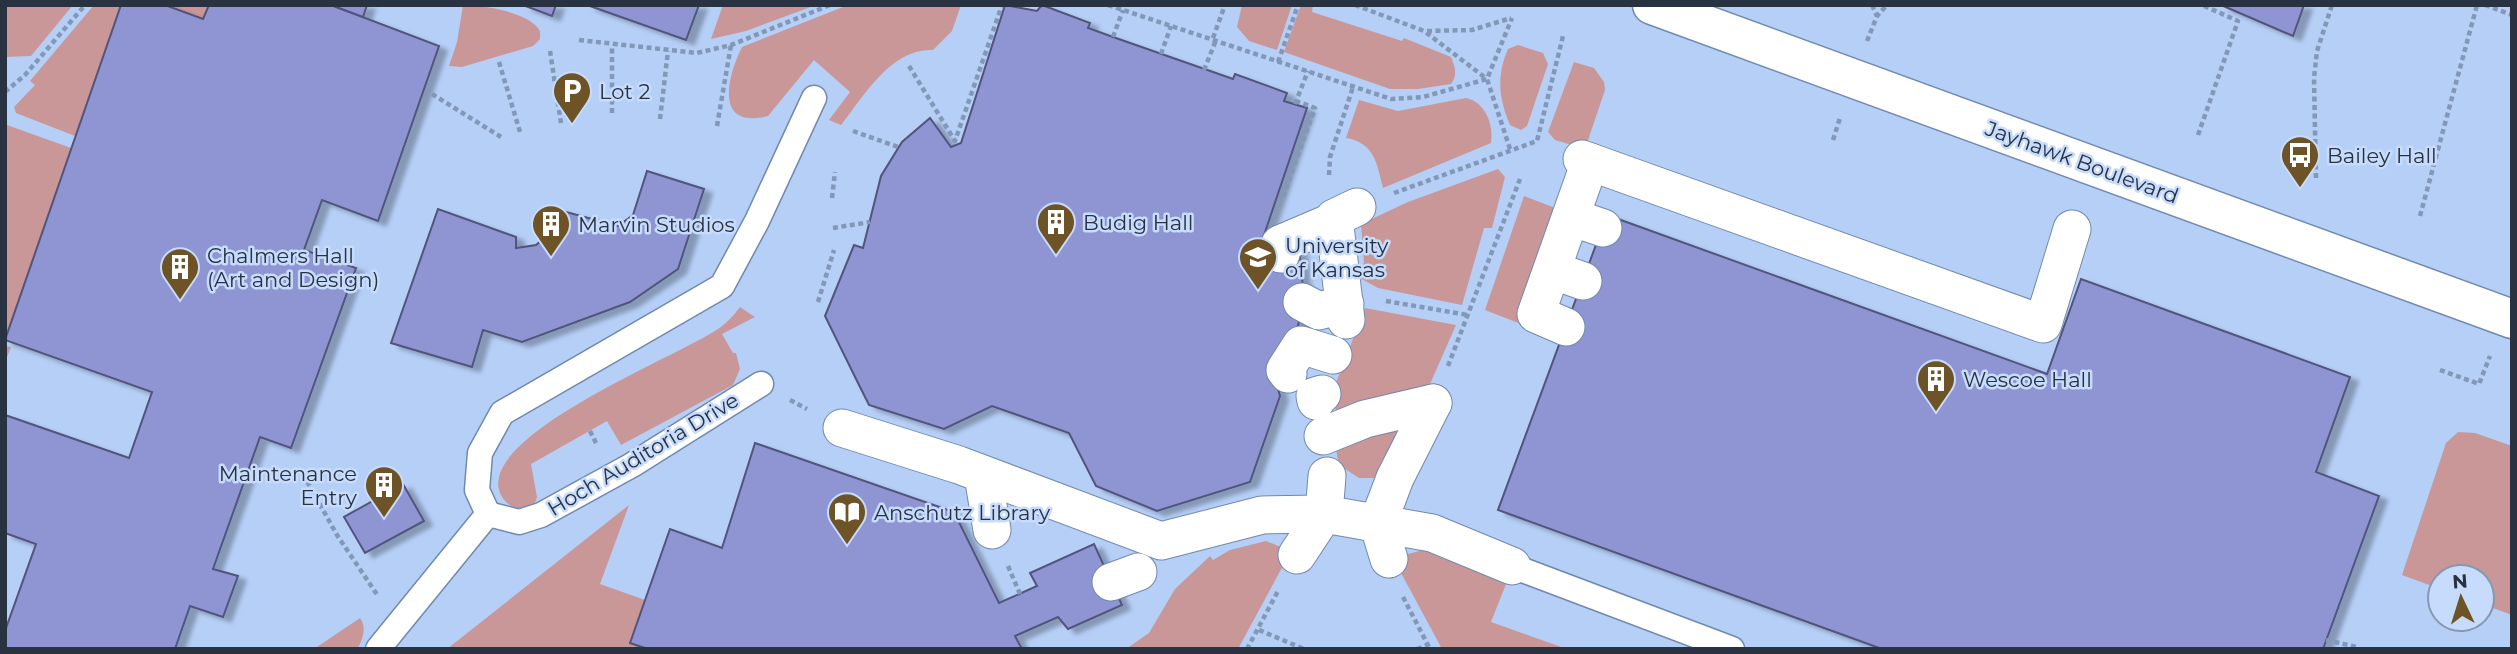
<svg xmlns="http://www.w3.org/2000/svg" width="2517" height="654" viewBox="0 0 2517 654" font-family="Montserrat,sans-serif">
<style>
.green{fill:#c99797}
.building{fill:#8f94d2;stroke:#51547b;stroke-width:2;filter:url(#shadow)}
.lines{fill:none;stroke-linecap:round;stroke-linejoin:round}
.service-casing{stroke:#7189ae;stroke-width:27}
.pedestrian-casing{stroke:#7189ae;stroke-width:39}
.minor-casing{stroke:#7189ae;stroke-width:41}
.path{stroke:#8397b6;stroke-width:4.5;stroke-dasharray:5 3.5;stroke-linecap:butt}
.service{stroke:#fff;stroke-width:24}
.pedestrian{stroke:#fff;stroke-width:37}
.minor{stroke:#fff;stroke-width:38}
.labels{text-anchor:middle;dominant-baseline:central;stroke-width:5;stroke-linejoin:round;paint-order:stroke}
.poi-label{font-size:21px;fill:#283241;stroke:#c7dcfc;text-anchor:start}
.street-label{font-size:21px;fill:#283241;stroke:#c7dcfc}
</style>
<defs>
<filter id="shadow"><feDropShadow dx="8" dy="4.5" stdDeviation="2" flood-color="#0004"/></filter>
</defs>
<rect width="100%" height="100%" fill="#b6cff7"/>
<g class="green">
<polygon points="5,5 73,5 31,56 5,57"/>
<polygon points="94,5 121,5 75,136 16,113 14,107 35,85 30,81"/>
<polygon points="165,5 209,5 203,19"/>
<path d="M 463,5 C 483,5 529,12 540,31 L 540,39 L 533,46 L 462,67 L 449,66 L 457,42 Z"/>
<polygon points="723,5 816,5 746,31 711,39"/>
<path d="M 848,5 L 961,5 L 952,31 L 933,50 C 891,48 864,96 841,125 L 829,120 L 850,92 L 814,60 L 768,116 C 714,130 727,77 742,47 Z"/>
<polygon points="1242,5 1292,5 1277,50 1249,41 1237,27"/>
<path d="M 1301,5 L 1313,5 L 1312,12 L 1402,41 L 1404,38 L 1451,57 C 1455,67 1458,75 1451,84 L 1418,89 L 1390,89 L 1284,52 Z"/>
<path d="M 1518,45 L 1543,53 L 1548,64 L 1527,126 L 1521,130 L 1510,125 C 1499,99 1496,76 1508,49 Z"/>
<polygon points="1574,62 1594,68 1604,82 1605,90 1585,149 1555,140 1548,132"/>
<path d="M 1466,98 C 1485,102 1494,124 1491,143 L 1383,188 C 1377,164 1375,143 1346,138 L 1359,100 L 1398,111 Z"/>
<polygon points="7,125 71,148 5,346 11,347 5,362"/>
<polygon points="1498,169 1505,177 1492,228 1484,228 1462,305 1378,288 1358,277 1364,262 1361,224 1408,202"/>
<polygon points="1524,196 1563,211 1521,324 1485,310"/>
<path d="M 740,307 L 755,317 L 722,334 L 733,353 L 736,353 L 740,369 L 733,385 L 621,445 L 607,421 L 531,464 L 537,497 L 532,511 C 519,510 507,507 501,495 C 472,437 681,355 718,329 C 727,323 734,315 740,307 Z"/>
<polygon points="1365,308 1456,325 1423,400 1338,420 1332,393"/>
<polygon points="1407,420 1375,478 1359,478 1339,465 1336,449"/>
<polygon points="2458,432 2475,433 2512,446 2512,615 2482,604 2482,577 2440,577 2440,589 2402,575 2446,443"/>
<polygon points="629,505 600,584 645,600 630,642 648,649 447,649"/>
<polygon points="1266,541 1291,551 1238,649 1126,649 1149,633 1175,589 1210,556 1213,560 1230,550"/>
<polygon points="1423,550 1506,584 1491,622 1567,649 1442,649 1393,558"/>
<path d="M 360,618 C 367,627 363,640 357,649 L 314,649 Z"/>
</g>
<g class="building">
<polygon points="121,5 165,5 203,19 209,5 331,5 439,46 378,221 322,200 304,250 356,268 291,448 260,437 213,569 238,576 223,617 190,606 175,649 5,649 5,631 36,544 5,533 5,415 129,458 152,392 5,340"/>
<polygon points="331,5 367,5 363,17"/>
<polygon points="523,5 556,5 552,16"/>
<polygon points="587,5 699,5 686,40"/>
<polygon points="1005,5 1037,11 1042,5 1090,23 1088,28 1113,37 1233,79 1235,74 1287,93 1284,101 1307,108 1259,250 1264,259 1299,249 1303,287 1300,319 1290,349 1274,375 1280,396 1250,482 1157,511 1096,486 1069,433 992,406 944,429 869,405 859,385 825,316 854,245 863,248 881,176 902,142 930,118 951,147 961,143"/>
<polygon points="2221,5 2304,5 2293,36"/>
<polygon points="647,171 704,189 678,269 630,302 522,342 483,330 472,367 391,343 438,209 516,237 516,248 536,245 549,234 555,209 618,226 633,215"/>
<polygon points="1607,215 2047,374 2081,279 2350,377 2316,472 2379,496 2323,649 1882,649 1498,510"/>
<polygon points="755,443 954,512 999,603 1037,586 1030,573 1094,544 1122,605 1068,629 1058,617 1015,636 1022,649 648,649 630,643 670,529 722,548"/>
<polygon points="403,484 424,521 365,553 344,517"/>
</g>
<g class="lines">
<defs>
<g id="service">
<polyline points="488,514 477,490 480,453 502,413 722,286 757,221 814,98"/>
<polyline points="1512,566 1732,649"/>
<polyline points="378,649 488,514 519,522 541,515 632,465 761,384"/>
</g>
<g id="pedestrian">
<polyline points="1582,159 2043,324 2072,229"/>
<polyline points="1571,217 1603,228"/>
<polyline points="1281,254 1280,244 1334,221"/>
<polyline points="1552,270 1583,281"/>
<polyline points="1302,302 1319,311 1345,304"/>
<polyline points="1346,320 1334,218 1357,207"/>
<polyline points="1566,327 1536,314 1590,162"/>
<polyline points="1288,374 1285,370 1301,345 1333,355"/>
<polyline points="1316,401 1315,396 1322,394"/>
<polyline points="842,428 959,465 1161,541 1262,515 1324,514 1432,533 1512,566"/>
<polyline points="1323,436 1365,419 1433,403"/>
<polyline points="983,475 992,530"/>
<polyline points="1297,555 1324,514 1327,476"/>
<polyline points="1389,559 1378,523 1395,478 1433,403"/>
<polyline points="1111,582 1138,572"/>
</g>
<polyline id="minor" points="1652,5 2512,319"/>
</defs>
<use href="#service" class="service-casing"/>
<use href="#pedestrian" class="pedestrian-casing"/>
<use href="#minor" class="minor-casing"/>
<g class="path">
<polyline points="1108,5 1391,99 1423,97 1487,79"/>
<polyline points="1355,5 1424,31 1487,79"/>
<polyline points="1872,5 1877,16"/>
<polyline points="2485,5 2512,15"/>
<polyline points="1022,6 1022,5"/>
<polyline points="1427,31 1472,30 1511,18"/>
<polyline points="1113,37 1123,10"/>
<polyline points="1213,38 1225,5"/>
<polyline points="579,40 697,53 731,45 830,5"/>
<polyline points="1867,41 1877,16 1887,5"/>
<polyline points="550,51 561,123"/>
<polyline points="1161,54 1171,26"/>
<polyline points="499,62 520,132"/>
<polyline points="1278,62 1298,5"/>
<polyline points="909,66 955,141 1002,5"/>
<polyline points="1204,70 1216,40"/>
<polyline points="5,92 25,75 85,5"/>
<polyline points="432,94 501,137"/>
<polyline points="1295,104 1308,71"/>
<polyline points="612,113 612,45"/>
<polyline points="660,119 668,51"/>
<polyline points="717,126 731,45"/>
<polyline points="853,131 898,147"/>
<polyline points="2198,135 2238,21 2202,5"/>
<polyline points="1833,140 1840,118"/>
<polyline points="1510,149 1487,79 1512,18"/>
<polyline points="1329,175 1330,157 1353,87"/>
<polyline points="2316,178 2314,78 2317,51 2332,5"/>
<polyline points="1394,193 1537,141 1563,36"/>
<polyline points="1283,197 1315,108 1296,101"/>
<polyline points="832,198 835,172"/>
<polyline points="2420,216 2477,5"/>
<polyline points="833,228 870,222"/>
<polyline points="1386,301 1468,315"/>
<polyline points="818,302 834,250"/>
<polyline points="1448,366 1520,179"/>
<polyline points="2440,370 2479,384 2490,356"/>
<polyline points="790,400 807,409"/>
<polyline points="590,431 597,445"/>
<polyline points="303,474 337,535 378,596"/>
<polyline points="1008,566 1020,594"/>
<polyline points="1403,597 1430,649"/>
<polyline points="1259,630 1304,649"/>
<polyline points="2326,640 2357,647"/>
<polyline points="1247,649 1278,591"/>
<polyline points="1417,649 1428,645"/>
</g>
<use href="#service" class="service"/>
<use href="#pedestrian" class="pedestrian"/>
<use href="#minor" class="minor"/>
</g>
<defs>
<symbol id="parking-pin" viewBox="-11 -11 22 30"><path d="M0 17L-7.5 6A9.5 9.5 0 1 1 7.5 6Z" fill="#6d5325" stroke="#c7dcfc"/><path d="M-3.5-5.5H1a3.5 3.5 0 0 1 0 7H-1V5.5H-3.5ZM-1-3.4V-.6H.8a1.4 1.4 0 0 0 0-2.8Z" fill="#fff"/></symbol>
<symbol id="bus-pin" viewBox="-11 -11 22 30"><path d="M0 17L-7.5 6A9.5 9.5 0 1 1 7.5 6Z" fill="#6d5325" stroke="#c7dcfc"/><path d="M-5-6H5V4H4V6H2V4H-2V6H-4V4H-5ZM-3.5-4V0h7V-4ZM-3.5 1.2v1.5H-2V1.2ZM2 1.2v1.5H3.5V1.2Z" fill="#fff"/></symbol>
<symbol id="building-pin" viewBox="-11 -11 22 30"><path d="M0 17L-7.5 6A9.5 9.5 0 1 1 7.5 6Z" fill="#6d5325" stroke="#c7dcfc"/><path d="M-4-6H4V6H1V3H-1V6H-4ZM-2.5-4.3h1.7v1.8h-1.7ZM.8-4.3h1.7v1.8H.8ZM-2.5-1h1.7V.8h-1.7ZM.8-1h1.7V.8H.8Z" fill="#fff"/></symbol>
<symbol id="university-pin" viewBox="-11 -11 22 30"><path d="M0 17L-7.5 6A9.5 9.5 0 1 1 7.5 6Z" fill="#6d5325" stroke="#c7dcfc"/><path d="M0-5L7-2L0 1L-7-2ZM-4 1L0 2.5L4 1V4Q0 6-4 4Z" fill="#fff"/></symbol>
<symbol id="library-pin" viewBox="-11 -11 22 30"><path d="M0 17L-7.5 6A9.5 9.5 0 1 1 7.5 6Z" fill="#6d5325" stroke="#c7dcfc"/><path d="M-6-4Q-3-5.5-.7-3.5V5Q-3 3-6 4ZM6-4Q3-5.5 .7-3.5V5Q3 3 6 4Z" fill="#fff"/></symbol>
</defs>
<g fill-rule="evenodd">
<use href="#parking-pin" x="550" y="69" width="44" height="60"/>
<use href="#bus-pin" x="2278" y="133" width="44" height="60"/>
<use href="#building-pin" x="1034" y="200" width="44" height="60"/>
<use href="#building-pin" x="529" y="202" width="44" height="60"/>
<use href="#university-pin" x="1236" y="235" width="44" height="60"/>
<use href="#building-pin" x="158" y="245" width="44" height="60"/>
<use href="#building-pin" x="1914" y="357" width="44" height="60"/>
<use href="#building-pin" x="362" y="463" width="44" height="60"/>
<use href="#library-pin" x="825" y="490" width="44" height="60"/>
</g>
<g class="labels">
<g class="poi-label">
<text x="599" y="91">Lot 2</text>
<text x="2327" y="155">Bailey Hall</text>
<text x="1083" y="222">Budig Hall</text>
<text x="578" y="224">Marvin Studios</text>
<text x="1285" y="245">University<tspan x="1285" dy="24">of Kansas</tspan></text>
<text x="207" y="255">Chalmers Hall<tspan x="207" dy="24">(Art and Design)</tspan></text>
<text x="1963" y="379">Wescoe Hall</text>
<text x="357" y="473" text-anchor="end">Maintenance<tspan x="357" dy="24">Entry</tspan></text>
<text x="874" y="512">Anschutz Library</text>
</g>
<g class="street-label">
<text transform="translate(2082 162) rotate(20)">Jayhawk Boulevard</text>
<text transform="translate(643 454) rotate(-31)">Hoch Auditoria Drive</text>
</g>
</g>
<rect width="2517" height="654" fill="none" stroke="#283241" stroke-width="14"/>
<g transform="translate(2461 598) rotate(356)"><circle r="33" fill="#c7dcfc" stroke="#8798b1" stroke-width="2"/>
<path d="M0-5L12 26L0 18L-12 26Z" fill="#6d5325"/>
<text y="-10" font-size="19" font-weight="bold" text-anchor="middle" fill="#283241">N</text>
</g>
</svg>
